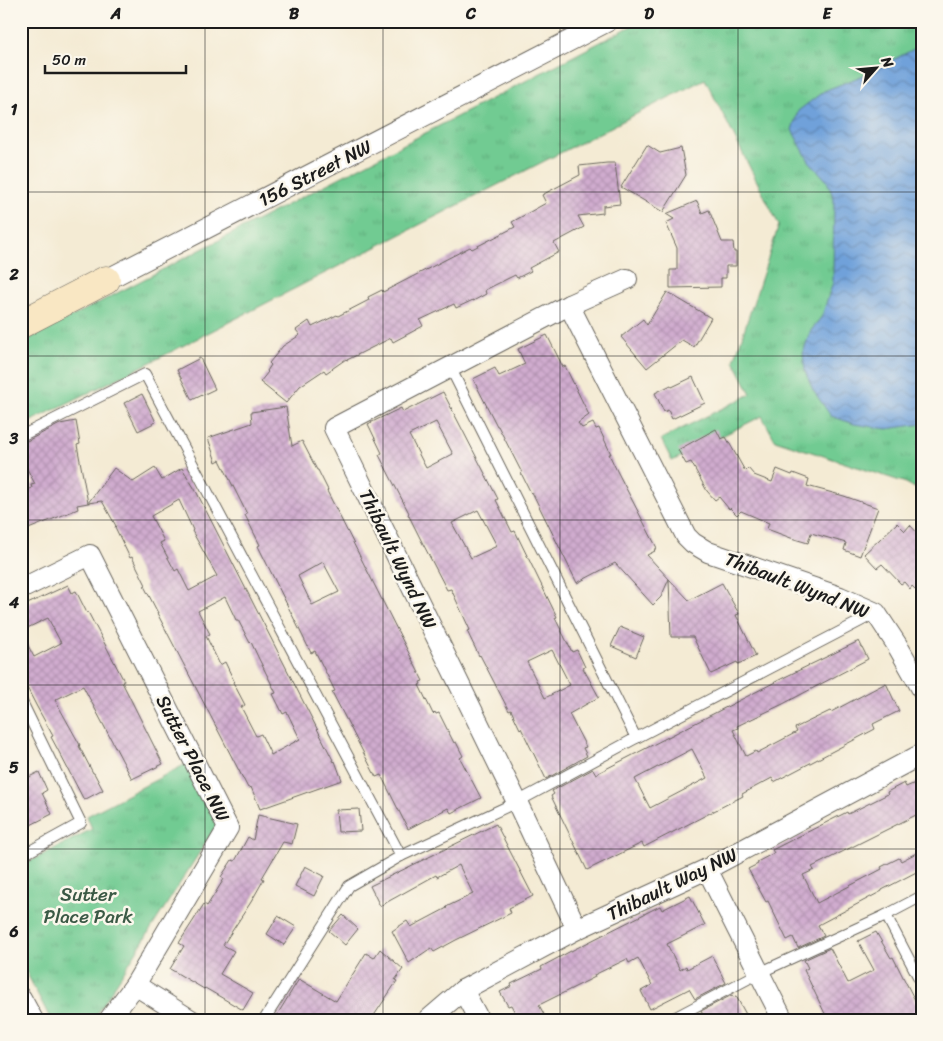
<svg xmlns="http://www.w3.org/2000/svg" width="943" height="1041" viewBox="0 0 943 1041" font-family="Sriracha,sans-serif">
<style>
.park{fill:url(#park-tufts);stroke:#467457}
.water{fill:url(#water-waves);stroke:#465e7b}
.building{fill:url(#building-cross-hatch);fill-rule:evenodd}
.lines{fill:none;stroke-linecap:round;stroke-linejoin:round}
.lane-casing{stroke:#68645c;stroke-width:12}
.street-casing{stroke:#68645c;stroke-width:22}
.secondary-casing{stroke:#68645c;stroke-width:29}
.lane{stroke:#fff;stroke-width:10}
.street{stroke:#fff;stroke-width:20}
.secondary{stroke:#f9e7c3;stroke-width:28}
.grid{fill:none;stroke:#1c1c1c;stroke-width:1;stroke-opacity:0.55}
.labels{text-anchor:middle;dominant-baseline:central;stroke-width:5;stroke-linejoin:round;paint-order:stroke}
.street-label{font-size:19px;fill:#1c1c1c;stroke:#fbf7ec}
.park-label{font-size:19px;fill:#3a5945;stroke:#fbf7ec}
.neatline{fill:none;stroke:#1c1c1c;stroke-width:2}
.grid-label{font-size:16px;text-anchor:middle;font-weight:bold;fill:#1c1c1c}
</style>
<defs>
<pattern id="park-tufts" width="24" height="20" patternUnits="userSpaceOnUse" patternTransform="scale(1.25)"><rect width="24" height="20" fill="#71cb92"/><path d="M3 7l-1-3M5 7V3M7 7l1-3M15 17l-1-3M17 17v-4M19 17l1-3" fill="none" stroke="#61ae7d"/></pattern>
<pattern id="water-waves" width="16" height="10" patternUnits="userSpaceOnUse" patternTransform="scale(1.25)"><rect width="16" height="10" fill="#70a1da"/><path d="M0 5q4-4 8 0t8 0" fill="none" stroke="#5b82b0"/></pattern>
<pattern id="building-cross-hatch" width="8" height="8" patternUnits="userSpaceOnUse" patternTransform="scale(1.25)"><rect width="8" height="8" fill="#d0accf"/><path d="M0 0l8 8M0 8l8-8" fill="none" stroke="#b293b1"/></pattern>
</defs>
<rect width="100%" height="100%" fill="#fbf7ec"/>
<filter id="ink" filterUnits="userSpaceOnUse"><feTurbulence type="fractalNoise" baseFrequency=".02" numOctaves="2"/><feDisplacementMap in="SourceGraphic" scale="10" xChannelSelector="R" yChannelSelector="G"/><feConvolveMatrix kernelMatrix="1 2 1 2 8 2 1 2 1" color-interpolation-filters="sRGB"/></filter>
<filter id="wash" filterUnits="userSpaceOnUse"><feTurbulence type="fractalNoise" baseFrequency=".0096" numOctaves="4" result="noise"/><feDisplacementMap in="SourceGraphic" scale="20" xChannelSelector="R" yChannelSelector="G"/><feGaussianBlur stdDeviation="1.12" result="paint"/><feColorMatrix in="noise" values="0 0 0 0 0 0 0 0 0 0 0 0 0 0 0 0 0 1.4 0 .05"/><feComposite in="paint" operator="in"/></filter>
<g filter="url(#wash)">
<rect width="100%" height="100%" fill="#f4ebd4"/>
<g class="park">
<polygon points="641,21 922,21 922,492 906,483 775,440 762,416 672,461 661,439 751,394 734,361 779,225 705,79 153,361 21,426 21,343"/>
<polygon points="186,764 217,825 93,1020 51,1020 21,962 21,866 92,829 87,816"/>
</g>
<polygon class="water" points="922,45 922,424 887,429 854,424 831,416 813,390 805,371 803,353 810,332 822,316 833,282 834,199 827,181 809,161 792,130 798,111 824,91 859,77"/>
<g id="blocks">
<g class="building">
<polygon points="647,145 660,153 681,148 686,175 663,212 621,187"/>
<polygon points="607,163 615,163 620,204 603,206 603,213 578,216 584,227 554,243 559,252 529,268 531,271 517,278 515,275 485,290 486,294 473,301 473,300 456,308 454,304 420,320 423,326 393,342 391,338 347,360 346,359 326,373 324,370 300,386 286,403 260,382 268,372 267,371 271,365 269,363 283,346 300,335 296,330 309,321 312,327 337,315 338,316 369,300 368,297 382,290 383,292 470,247 472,249 515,227 512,222 546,203 542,195 580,175 579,166"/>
<polygon points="697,201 702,213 709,210 722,242 733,242 734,252 736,252 736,266 726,266 726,278 721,278 721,287 670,288 670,270 677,270 677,248 666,223 674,219 666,214"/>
<polygon points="667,292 711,318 694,347 682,340 647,368 621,337 643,319 647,325"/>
<polygon points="547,335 563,367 565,366 589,415 578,423 582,428 593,423 596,429 599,428 611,454 609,454 617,471 657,548 654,550 655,551 647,555 669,579 661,597 653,605 615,563 577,583 532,492 531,493 521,473 522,473 498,426 497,426 473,379 495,368 499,376 525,364 518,349"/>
<polygon points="200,358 215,389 192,400 177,370"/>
<polygon points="693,377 705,403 672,419 668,410 664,412 655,393 671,385 672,387"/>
<path d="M 443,392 L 498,499 L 496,500 L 512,532 L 515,531 L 557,617 L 555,618 L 572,652 L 577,650 L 585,667 L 583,668 L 599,697 L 569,714 L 586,747 L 583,748 L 587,756 L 546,779 L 521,728 L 520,729 L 511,710 L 509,711 L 480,655 L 479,656 L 467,631 L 470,630 L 451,589 L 447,590 L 422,542 L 408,514 L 409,513 L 379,455 L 382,453 L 368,424 L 401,408 L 403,412 ZM 436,422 L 453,454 L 426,468 L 409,435 ZM 478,510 L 497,546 L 471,558 L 452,523 ZM 552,650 L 570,685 L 545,698 L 527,662 Z"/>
<polygon points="142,394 156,422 138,431 124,403"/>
<path d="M 286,407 L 292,446 L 302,441 L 317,470 L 318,470 L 328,490 L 327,491 L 423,681 L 420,682 L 421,684 L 419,685 L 433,714 L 435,712 L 436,714 L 439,713 L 454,743 L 456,742 L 463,756 L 460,758 L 481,798 L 451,813 L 448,808 L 408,829 L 381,775 L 376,777 L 332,692 L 335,691 L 315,651 L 311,653 L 258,546 L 260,545 L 245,515 L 247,514 L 220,460 L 216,462 L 208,438 L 252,423 L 251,412 ZM 323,562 L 339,592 L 312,605 L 298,576 Z"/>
<polygon points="76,421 80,444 77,445 88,503 77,505 78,509 21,532 21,493 32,488 31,485 35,484 21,457 21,444 60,424"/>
<polygon points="716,429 721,439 726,437 745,471 748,468 754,475 772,482 777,469 792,475 793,473 809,479 807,486 844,496 878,508 860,556 844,550 846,543 811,533 808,543 791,538 767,529 769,523 741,511 737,515 730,508 729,509 719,497 715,500 707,491 691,462 686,464 678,450"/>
<path d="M 114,468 L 133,482 L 155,468 L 162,480 L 182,468 L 196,491 L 334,762 L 335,761 L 342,780 L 260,809 L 251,787 L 248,788 L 157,613 L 158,613 L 144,586 L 146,585 L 132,557 L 130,558 L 115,527 L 116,526 L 102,501 L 88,503 ZM 179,500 L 193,530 L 192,531 L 217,576 L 189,591 L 178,569 L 175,571 L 160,543 L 164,541 L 151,516 ZM 225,597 L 236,620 L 238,620 L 250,643 L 251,642 L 258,657 L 276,693 L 273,694 L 283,714 L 287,712 L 300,739 L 271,755 L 261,734 L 256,736 L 241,707 L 245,705 L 233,682 L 234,681 L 225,662 L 220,665 L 206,636 L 210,634 L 198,611 Z"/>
<polygon points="897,523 905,531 910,525 922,538 922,596 912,586 910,589 904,582 901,584 882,564 877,568 864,554"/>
<polygon points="669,579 689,600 722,583 739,614 736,615 756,656 738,664 737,662 711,674 693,637 671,637"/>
<polygon points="68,585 72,593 76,591 87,613 88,612 108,650 124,681 122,682 163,764 132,779 83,686 55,700 80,745 79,746 93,773 94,773 103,790 84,800 58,750 51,737 53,736 37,707 21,676 21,632 34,657 61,643 48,618 21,631 21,607"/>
<polygon points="620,627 644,637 636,657 611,646"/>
<path d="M 859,641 L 868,659 L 783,704 L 737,726 L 738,728 L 733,730 L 746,756 L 756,751 L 757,753 L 797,732 L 795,728 L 830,711 L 831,712 L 886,683 L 899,711 L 873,724 L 875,729 L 774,782 L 772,778 L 742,794 L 743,796 L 644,847 L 642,843 L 587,870 L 551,796 L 554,794 L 552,791 L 593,769 L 596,774 L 785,677 ZM 692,749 L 707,778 L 650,808 L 635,779 Z"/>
<polygon points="39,772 47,790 42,793 52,814 21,830 21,781"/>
<polygon points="922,780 922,812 812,867 814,870 803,875 817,903 882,869 881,867 899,858 901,861 922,850 922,869 882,890 882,891 818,925 824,936 798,948 793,937 787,940 768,901 766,902 748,869 758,864 757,862 774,853 772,850 847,812 848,814 888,794 887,792 904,783 906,787"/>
<polygon points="359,809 361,831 338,832 336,810"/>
<polygon points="258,815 297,824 292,844 283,842 262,878 264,879 251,902 223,945 234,951 220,974 253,993 243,1010 205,988 204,989 170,969 184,946 179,943 204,904 207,906 224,879 221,877 232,860 235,861 248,837 253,840"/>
<polygon points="496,824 533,896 509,908 511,913 456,940 434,952 431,948 409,963 392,931 407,921 411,927 447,908 446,907 473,894 459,865 437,877 436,875 380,906 370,886"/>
<polygon points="305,866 324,876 314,896 295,886"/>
<polygon points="690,896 705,925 667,944 680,970 686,966 687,969 712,956 726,983 695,999 689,989 650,1009 641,991 652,985 638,958 629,963 627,959 594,975 595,977 539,1005 547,1020 519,1020 511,1005 508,1006 500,992 512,986 511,984 542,969 541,967 569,952 660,906 662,910"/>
<polygon points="343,915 358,929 345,945 329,931"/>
<polygon points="278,916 296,927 284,945 267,934"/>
<polygon points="876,932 891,958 893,957 902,975 922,1014 922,1020 828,1020 804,970 808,968 804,960 830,948 848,983 874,970 858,941"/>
<polygon points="380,949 403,969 395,980 397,981 371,1020 274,1020 299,979 336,1001 366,953 374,958"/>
<polygon points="732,995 733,997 736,996 749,1020 706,1020 701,1011"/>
</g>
</g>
</g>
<g filter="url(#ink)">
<use href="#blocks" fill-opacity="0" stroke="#68645c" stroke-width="1"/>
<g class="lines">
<defs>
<g id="lane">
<polyline points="450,367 636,738"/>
<polyline points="21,436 145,374 401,856"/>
<polyline points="21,700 81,823 21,856"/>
<polyline points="886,915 922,984"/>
<polyline points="264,1020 349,886 401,856 517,802 636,738 876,613"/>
<polyline points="670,1020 759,973 886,915 922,896"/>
</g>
<g id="street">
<polyline points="106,280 608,21"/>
<polyline points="569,305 627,279"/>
<polyline points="21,589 90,555 228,828 135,985 109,1020"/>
<polyline points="707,869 783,1020"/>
<polyline points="577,929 517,802 334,428 569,305 686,536 693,543 708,552 840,597 876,613 897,645 922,689"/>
<polyline points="135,985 191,1020"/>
<polyline points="463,990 479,1020"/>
<polyline points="21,998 33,1020"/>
<polyline points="428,1020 463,990 577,929 707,869 922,754"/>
</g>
<polyline id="secondary" points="21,324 106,280"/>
</defs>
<use href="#lane" class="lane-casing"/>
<use href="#street" class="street-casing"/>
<use href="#secondary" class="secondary-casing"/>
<use href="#lane" class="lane"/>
<use href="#street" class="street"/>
<use href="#secondary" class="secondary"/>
</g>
</g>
<path class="grid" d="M 205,21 L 205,1020M 383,21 L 383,1020M 560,21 L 560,1020M 738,21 L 738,1020M 21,192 L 922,192M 21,356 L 922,356M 21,520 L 922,520M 21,685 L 922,685M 21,849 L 922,849"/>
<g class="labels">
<g class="street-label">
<text transform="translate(315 173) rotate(-27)">156 Street NW</text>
<text transform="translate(398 559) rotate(64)">Thibault Wynd NW</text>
<text transform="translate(797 585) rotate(21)">Thibault Wynd NW</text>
<text transform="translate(193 758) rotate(63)">Sutter Place NW</text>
<text transform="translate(672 884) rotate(-26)">Thibault Way NW</text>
</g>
<g class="park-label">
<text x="88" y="894">Sutter<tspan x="88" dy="22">Place Park</tspan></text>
</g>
</g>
<rect width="943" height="1041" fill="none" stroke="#fbf7ec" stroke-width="55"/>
<g transform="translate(876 68) rotate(63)" stroke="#fbf7ec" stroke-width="4" paint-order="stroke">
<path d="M0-4L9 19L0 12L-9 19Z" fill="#1c1c1c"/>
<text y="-8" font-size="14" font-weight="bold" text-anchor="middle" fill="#1c1c1c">N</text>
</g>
<path d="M45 65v8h141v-8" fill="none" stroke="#1c1c1c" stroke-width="2.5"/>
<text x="52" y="65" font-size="15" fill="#1c1c1c" stroke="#fbf7ec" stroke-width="4" paint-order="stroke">50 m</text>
<rect x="28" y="28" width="888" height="986" class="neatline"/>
<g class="grid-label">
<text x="116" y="19">A</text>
<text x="294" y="19">B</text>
<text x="471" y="19">C</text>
<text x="649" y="19">D</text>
<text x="827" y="19">E</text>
<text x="14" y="115">1</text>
<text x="14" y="280">2</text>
<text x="14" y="444">3</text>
<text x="14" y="608">4</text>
<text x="14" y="773">5</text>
<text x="14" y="937">6</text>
</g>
</svg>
